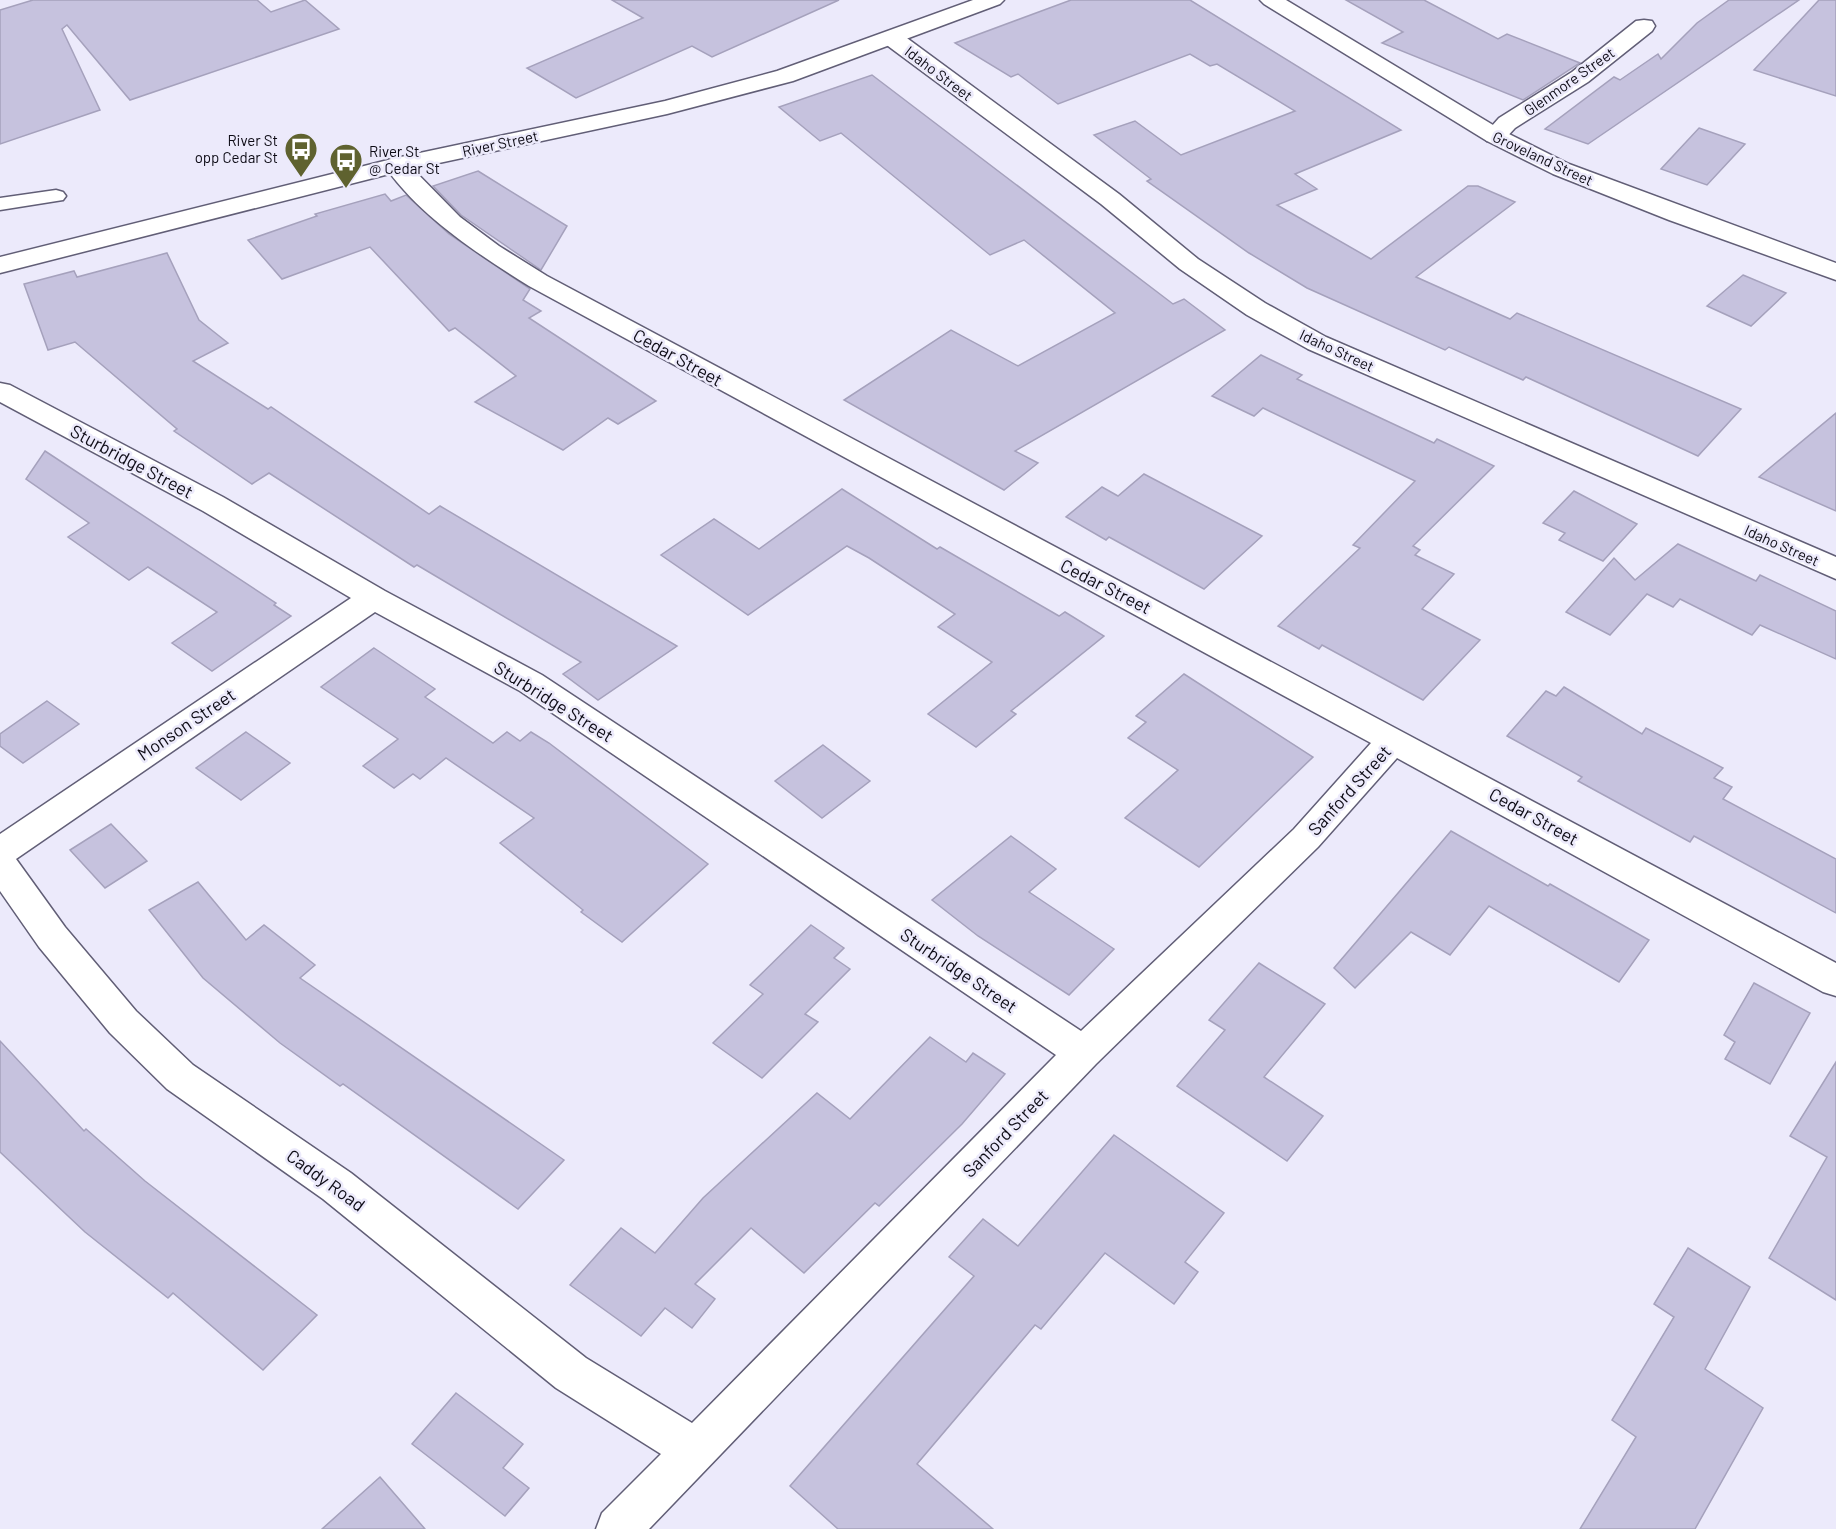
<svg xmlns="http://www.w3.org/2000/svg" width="1836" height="1529" viewBox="0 0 1836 1529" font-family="Barlow,sans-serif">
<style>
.building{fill:#c6c2de;stroke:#a5a1bc;stroke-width:1.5}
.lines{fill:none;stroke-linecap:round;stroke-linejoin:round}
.service-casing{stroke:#615e76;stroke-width:3}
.minor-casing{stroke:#615e76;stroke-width:3}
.tertiary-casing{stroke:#615e76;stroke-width:3}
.secondary-casing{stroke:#615e76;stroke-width:3}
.service{fill:#fff;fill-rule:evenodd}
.minor{fill:#fff;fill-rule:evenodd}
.tertiary{fill:#fff;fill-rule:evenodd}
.secondary{fill:#fff;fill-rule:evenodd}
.labels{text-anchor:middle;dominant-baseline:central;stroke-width:5;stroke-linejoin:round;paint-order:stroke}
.far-street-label{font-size:15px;fill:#0d0b15;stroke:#eceafb}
.far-poi-label{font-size:15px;fill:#0d0b15;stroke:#eceafb;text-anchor:end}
.street-label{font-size:18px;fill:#0d0b15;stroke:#eceafb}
</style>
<rect width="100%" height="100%" fill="#eceafb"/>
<g class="building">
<polygon points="33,0 257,0 271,12 305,0 339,29 130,100 67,25 62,29 100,110 0,144 0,10"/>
<polygon points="612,0 839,0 712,57 692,46 576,98 527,68 643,18"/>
<polygon points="1071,0 1190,0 1401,130 1295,174 1317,189 1277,205 1371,259 1468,186 1478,186 1515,202 1416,277 1510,319 1517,313 1741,409 1698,456 1526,377 1523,380 1449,347 1445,350 1307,288 1249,253 1147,181 1151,179 1094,135 1135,121 1181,155 1295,111 1217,64 1210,66 1190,54 1058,104 1018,74 1011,77 955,43"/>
<polygon points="1346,0 1424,0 1498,39 1507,34 1580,63 1523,100 1382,43 1403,32"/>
<polygon points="1729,0 1799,0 1588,144 1545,129 1614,77 1620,80 1658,54 1661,59 1697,23"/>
<polygon points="1819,0 1836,0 1836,96 1754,70"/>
<polygon points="872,75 1173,304 1184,299 1225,330 1015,451 1038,463 1004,490 844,400 951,330 1018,366 1115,313 1024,240 990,255 841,133 820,141 779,107"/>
<polygon points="1699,128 1745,144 1707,185 1661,169"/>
<polygon points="478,171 567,226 541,270 461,215 433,186"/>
<polygon points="385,194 391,201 406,195 449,234 530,289 523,300 541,311 529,318 656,401 618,424 608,418 563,450 475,402 516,376 455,328 449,331 370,247 282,279 248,240 317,216 315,214"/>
<polygon points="167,253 199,320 228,343 193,361 268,409 271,407 429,514 440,506 677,646 598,700 563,674 581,662 417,565 414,567 269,473 252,484 174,431 177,429 75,342 48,350 24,284 74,271 77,277"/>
<polygon points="1743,275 1786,293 1751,326 1707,306"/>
<polygon points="1261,355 1302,375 1297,379 1434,443 1437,439 1494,466 1413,546 1420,550 1415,555 1454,574 1422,609 1480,640 1423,700 1322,645 1319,649 1278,626 1360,548 1353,545 1415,481 1263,408 1254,416 1212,396"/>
<polygon points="1836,413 1836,511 1759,477"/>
<polygon points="45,451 276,603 274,605 291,616 212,671 172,643 217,612 148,567 129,580 68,537 89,523 26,479"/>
<polygon points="1144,474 1262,536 1204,589 1109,537 1106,540 1066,517 1102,487 1118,496"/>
<polygon points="842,489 937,549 940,547 1059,616 1065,612 1104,636 1011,711 1016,714 976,747 928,714 992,662 938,627 955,614 869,558 847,546 748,615 661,555 714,519 759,549"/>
<polygon points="1574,491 1637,524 1603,561 1559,540 1565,533 1543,523"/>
<polygon points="1678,544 1756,581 1760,575 1836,611 1836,659 1760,625 1752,635 1680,599 1673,607 1647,594 1610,635 1566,612 1614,558 1635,580"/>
<polygon points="374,648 435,689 425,697 493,743 507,732 520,741 531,732 549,743 708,864 622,942 581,912 583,910 500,843 534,818 446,758 420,779 413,774 394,788 363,766 398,739 321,687"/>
<polygon points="1184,674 1313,757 1199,867 1125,818 1178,770 1128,738 1146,722 1136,716"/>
<polygon points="1564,687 1642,734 1646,728 1723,768 1714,778 1732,787 1723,799 1836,859 1836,913 1694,836 1690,842 1578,781 1582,777 1507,736 1546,691 1556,696"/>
<polygon points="47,701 79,724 23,763 0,746 0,734"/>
<polygon points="246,732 290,763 241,800 196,768"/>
<polygon points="823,745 870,781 822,818 775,781"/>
<polygon points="111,824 147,861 105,888 70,850"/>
<polygon points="1451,831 1548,886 1550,884 1649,940 1619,982 1489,906 1450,955 1411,932 1355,988 1334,968"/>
<polygon points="1011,836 1056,869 1029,892 1114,949 1069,995 978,936 932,900"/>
<polygon points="198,882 246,940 264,925 315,965 300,978 564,1160 518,1209 343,1084 340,1086 280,1043 203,978 149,910"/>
<polygon points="811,925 844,948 834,958 850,969 805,1014 818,1022 762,1078 713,1043 763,994 750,985"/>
<polygon points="1259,963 1325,1004 1264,1077 1323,1116 1287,1161 1177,1086 1225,1030 1209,1020"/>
<polygon points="1754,983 1810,1013 1770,1084 1725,1059 1735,1042 1724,1035"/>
<polygon points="930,1037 966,1062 973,1053 1005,1074 962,1124 879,1206 875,1203 804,1273 751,1228 695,1284 715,1299 692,1328 665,1308 641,1336 570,1285 621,1228 655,1253 703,1198 817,1093 850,1119"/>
<polygon points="0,1041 84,1131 86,1129 145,1181 317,1315 263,1370 173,1293 168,1298 85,1232 0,1152"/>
<polygon points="1836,1062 1836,1300 1769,1258 1827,1157 1790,1136"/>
<polygon points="1114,1135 1224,1213 1185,1262 1198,1272 1174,1304 1105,1253 1041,1329 1035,1325 917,1464 993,1529 838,1529 790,1486 974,1276 949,1257 983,1219 1018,1246"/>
<polygon points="1688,1248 1750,1287 1705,1369 1763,1408 1695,1529 1580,1529 1636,1437 1612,1420 1674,1317 1654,1304"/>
<polygon points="456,1393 523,1444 503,1468 529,1488 505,1516 412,1444"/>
<polygon points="380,1477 425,1529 322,1529"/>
</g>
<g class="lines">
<defs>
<polygon id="service" points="56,190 63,192 66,196 63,200 0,210 0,198"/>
<g id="minor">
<polygon points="1644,20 1652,21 1655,26 1652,31 1588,82 1515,128 1503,141 1487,141 1483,136 1499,118 1572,72 1636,21"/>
<polygon points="892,31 900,33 1119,194 1198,259 1265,303 1326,337 1836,557 1836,579 1308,349 1247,315 1180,269 1101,204 884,43 881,38 884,33"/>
<path d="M 396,158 L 404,160 L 460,217 L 499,246 L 547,276 L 1836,963 L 1836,996 L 1823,992 L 1397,758 L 1318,847 L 1096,1064 L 649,1529 L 596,1529 L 602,1513 L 661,1454 L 556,1388 L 323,1199 L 167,1089 L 110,1033 L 39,947 L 0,891 L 0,834 L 351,598 L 203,511 L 0,402 L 0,383 L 10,385 L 223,497 L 385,591 L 542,675 L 1081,1031 L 1294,829 L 1371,743 L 529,286 C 478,254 419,216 384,165 L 388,160 ZM 375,612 L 520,691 L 1056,1055 L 692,1423 L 586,1358 L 351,1173 L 193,1065 L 136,1011 L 65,927 L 16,859 Z"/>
</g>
<polygon id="tertiary" points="1260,0 1286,0 1503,131 1569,164 1836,263 1836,280 1669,220 1553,174 1487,141 1264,4"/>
<polygon id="secondary" points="973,0 1004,0 1000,4 793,81 667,114 397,172 0,273 0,257 396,158 665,101 777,71"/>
</defs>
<use href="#service" class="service-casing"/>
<use href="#minor" class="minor-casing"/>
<use href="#tertiary" class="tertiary-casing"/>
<use href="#secondary" class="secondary-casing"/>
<use href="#service" class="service"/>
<use href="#minor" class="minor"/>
<use href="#tertiary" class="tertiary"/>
<use href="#secondary" class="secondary"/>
</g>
<defs>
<symbol id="bus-pin" viewBox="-11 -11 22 30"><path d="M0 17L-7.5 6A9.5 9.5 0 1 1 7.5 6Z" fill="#5f622f" stroke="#eceafb"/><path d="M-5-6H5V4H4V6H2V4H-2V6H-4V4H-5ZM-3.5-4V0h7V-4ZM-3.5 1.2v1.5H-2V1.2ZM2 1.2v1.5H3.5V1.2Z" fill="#fff"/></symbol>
</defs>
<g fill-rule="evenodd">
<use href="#bus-pin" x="282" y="130" width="38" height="52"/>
<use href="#bus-pin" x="327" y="141" width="38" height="52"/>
</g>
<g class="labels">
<g class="far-street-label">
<text transform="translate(939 73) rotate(37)">Idaho Street</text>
<text transform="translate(1569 81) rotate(-35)">Glenmore Street</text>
<text transform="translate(500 143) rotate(-12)">River Street</text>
<text transform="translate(1543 158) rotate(25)">Groveland Street</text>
<text transform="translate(1337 350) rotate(25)">Idaho Street</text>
<text transform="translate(1782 545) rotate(24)">Idaho Street</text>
</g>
<g class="far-poi-label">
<text x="278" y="140">River St<tspan x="278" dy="17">opp Cedar St</tspan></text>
<text x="369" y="151" text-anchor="start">River St<tspan x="369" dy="17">@ Cedar St</tspan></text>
</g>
<g class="street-label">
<text transform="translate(678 357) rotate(29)">Cedar Street</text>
<text transform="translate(132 461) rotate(28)">Sturbridge Street</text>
<text transform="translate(1106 586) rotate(27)">Cedar Street</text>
<text transform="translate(554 701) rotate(32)">Sturbridge Street</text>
<text transform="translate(186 724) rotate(-34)">Monson Street</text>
<text transform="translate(1349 790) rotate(-48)">Sanford Street</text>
<text transform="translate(1534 816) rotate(29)">Cedar Street</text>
<text transform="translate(959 970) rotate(34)">Sturbridge Street</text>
<text transform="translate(1005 1133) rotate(-46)">Sanford Street</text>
<text transform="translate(326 1180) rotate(36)">Caddy Road</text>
</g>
</g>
</svg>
